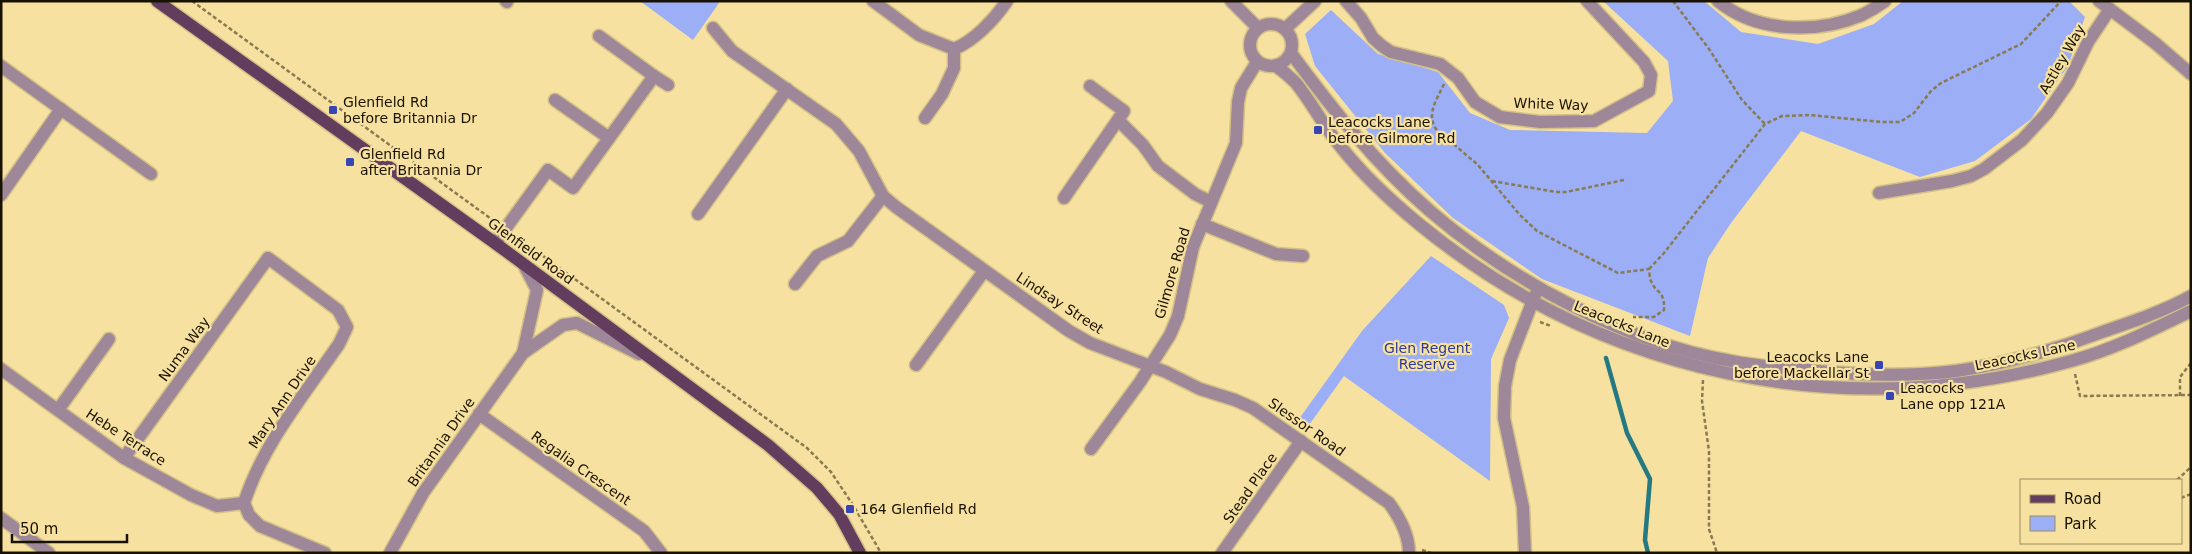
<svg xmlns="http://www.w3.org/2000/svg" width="2192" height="554" viewBox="0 0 2192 554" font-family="'DejaVu Sans',sans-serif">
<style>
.park{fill:#9baef6}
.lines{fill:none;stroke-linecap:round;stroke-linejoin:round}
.stream{stroke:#247982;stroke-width:4.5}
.minor-casing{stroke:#d3c087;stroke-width:15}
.major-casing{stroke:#d3c087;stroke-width:15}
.path{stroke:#887a51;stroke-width:2.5;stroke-dasharray:4 2.5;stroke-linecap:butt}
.minor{stroke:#9d8799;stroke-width:12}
.major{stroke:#633d5d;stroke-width:12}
.poi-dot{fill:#3745b7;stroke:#f6e1a1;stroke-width:2}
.labels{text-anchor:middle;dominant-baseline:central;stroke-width:4.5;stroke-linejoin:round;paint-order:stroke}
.street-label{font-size:14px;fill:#1a1200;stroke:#f6e1a1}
.poi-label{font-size:14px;fill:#1a1200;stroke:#f6e1a1;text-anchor:start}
.park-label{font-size:14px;fill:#2d399e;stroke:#f6e1a1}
</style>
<rect width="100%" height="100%" fill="#f6e1a1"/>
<g class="park">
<polygon points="640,1 716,1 719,3 693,40"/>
<polygon points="1603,1 1704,1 1741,32 1818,44 1874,24 1903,1 2069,1 2085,17 2068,66 2031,119 1975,161 1920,177 1801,131 1731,223 1708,258 1690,336 1542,279 1453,218 1385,153 1315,66 1305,34 1331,10 1378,54 1438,72 1470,113 1510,130 1647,133 1673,101 1668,61"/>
<polygon points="1431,256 1504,305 1509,318 1491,359 1490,481 1344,376 1309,425 1299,419 1362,331"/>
</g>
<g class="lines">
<polyline class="stream" points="1606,358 1627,433 1650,479 1645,540 1648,553"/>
<defs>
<g id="minor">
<polyline points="506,1 507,2"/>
<polyline points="873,1 919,35 954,49"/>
<polyline points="1231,1 1258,28"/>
<polyline points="1346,1 1361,18 1373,38 1382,46 1391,52 1440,64 1458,78 1475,102 1500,117 1540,122 1594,121 1649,91 1651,75 1644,62 1587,1"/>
<path d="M 1718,1 C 1757,33 1817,34 1862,15 C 1870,11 1878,6 1885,1"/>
<polyline points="2099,1 2155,43 2191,74"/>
<circle cx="1271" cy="45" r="21"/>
<path d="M 713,28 L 732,51 L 836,124 L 859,151 L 883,196 L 896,207 L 1069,331 L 1090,343 L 1166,372 L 1200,389 L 1235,400 L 1253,408 L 1389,503 C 1400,518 1409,534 1409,553"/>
<polyline points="1285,29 1315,1"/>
<polyline points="599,36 654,76"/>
<path d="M 954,49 C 974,41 994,20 1007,1"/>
<path d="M 1291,53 C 1333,110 1376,164 1430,211 C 1510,280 1626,343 1731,361 C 1756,366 1782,368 1807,370 C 1856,375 1908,377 1956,371 C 2007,364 2057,349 2105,331 C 2134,321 2164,311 2191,296"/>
<polyline points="1,66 151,174"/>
<path d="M 1276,66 C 1283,71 1290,77 1296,83 C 1312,103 1324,127 1341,147 C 1363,175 1391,201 1419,224 C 1603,375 1841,425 2071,361 C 2112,350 2152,330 2191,311"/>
<polyline points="555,100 609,138"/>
<polyline points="925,118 942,94 954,68 954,49"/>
<polyline points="1118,120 1143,145 1158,166 1195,194 1211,202"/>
<polyline points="1879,193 1952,181 1971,176 1984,169 2022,140 2047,113 2068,83 2088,42 2110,9"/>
<polyline points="1,195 61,109"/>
<polyline points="1064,198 1124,111 1090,86"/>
<polyline points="698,214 787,89"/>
<polyline points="1202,224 1276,254 1303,256"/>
<polyline points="495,243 548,170 573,188 654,76 668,85"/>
<polyline points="795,284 817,256 848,241 883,196"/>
<polyline points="523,353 537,290 524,265"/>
<polyline points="916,365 984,271"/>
<polyline points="1,369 124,458 191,495 217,506 244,503"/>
<polyline points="58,410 109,339"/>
<polyline points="479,414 644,531 661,553"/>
<polyline points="1091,449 1140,382 1170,335 1178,316 1193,247 1236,143 1238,102 1241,88 1257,62"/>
<path d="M 124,458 L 268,258 L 338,310 L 347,327 L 339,344 C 304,395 263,444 244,503 L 249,515 L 260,526 L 325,553"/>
<polyline points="1,518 49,553"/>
<polyline points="390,553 423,493 523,353 563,325 577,323 639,354"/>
<polyline points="1222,553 1301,441"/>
<polyline points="1525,553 1523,507 1504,418 1505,386 1510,360 1535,295"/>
</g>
<polyline id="major" points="157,1 495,243 768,445 817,488 839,514 860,553"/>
</defs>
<use href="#minor" class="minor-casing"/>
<use href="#major" class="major-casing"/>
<g class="path">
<polyline points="192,1 494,221"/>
<polyline points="1673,1 1709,49 1742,100 1765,124"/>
<path d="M 1444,84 C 1437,99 1426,114 1436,129 L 1478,165 L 1519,214 L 1537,231 L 1618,273 L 1649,269 C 1650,272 1649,278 1651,281 C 1656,294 1665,290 1664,310 L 1654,317 L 1633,317"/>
<polyline points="1492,181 1556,192 1566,192 1624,180"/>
<polyline points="517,237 807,448 831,472 853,505 881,553"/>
<polyline points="1649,269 1664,253 1765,124 1782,116 1810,115 1882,122 1900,122 1914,113 1931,91 1941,83 2021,44 2061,1"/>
<polyline points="1540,322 1551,326"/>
<polyline points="2075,374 2080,396 2191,395"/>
<polyline points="1703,380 1702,401 1709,451 1709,529 1717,553"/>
<polyline points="2180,396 2180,377 2191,363"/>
<polyline points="2177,480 2191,467"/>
<polyline points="2181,498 2191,494"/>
<polyline points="1422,550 1431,553"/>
</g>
<use href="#minor" class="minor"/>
<use href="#major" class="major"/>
</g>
<g class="poi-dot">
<rect x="328" y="105" width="10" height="10" rx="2.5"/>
<rect x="1313" y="125" width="10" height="10" rx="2.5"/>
<rect x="345" y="157" width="10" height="10" rx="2.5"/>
<rect x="1874" y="360" width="10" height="10" rx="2.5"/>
<rect x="1885" y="391" width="10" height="10" rx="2.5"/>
<rect x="845" y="504" width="10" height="10" rx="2.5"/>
</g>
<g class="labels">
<g class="street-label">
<text transform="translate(2062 59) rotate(-60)">Astley Way</text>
<text transform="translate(1551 104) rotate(2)">White Way</text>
<text transform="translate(531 251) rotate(36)">Glenfield Road</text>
<text transform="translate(1172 273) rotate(-74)">Gilmore Road</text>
<text transform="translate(1060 303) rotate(33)">Lindsay Street</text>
<text transform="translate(1622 324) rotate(22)">Leacocks Lane</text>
<text transform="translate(184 349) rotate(-54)">Numa Way</text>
<text transform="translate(2025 355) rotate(-12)">Leacocks Lane</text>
<text transform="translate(282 402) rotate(-56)">Mary Ann Drive</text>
<text transform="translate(1307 427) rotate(35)">Slessor Road</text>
<text transform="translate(126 437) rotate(33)">Hebe Terrace</text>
<text transform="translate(441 442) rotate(-55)">Britannia Drive</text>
<text transform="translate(581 468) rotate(35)">Regalia Crescent</text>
<text transform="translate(1250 488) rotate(-55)">Stead Place</text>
</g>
<g class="poi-label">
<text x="343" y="102">Glenfield Rd<tspan x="343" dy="16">before Britannia Dr</tspan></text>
<text x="1328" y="122">Leacocks Lane<tspan x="1328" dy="16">before Gilmore Rd</tspan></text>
<text x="360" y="154">Glenfield Rd<tspan x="360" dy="16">after Britannia Dr</tspan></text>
<text x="1869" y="357" text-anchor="end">Leacocks Lane<tspan x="1869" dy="16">before Mackellar St</tspan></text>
<text x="1900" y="388">Leacocks<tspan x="1900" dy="16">Lane opp 121A</tspan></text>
<text x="860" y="509">164 Glenfield Rd</text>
</g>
<g class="park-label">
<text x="1427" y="348">Glen Regent<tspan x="1427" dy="16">Reserve</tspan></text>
</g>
</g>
<rect width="2192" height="554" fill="none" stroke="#1a1200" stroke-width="5"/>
<rect x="2020" y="479" width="162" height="65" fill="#f6e1a1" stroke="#9e8e61"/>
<rect x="2030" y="495" width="25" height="8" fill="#633d5d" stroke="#9e8e61"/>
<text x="2064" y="504" font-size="15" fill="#1a1200">Road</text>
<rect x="2030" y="516" width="25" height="15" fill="#9baef6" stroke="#9e8e61"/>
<text x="2064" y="529" font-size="15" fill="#1a1200">Park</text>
<path d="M12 534v8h115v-8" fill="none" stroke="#1a1200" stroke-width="2.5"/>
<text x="20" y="534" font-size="15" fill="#1a1200" stroke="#f6e1a1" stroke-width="4" paint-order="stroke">50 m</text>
</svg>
